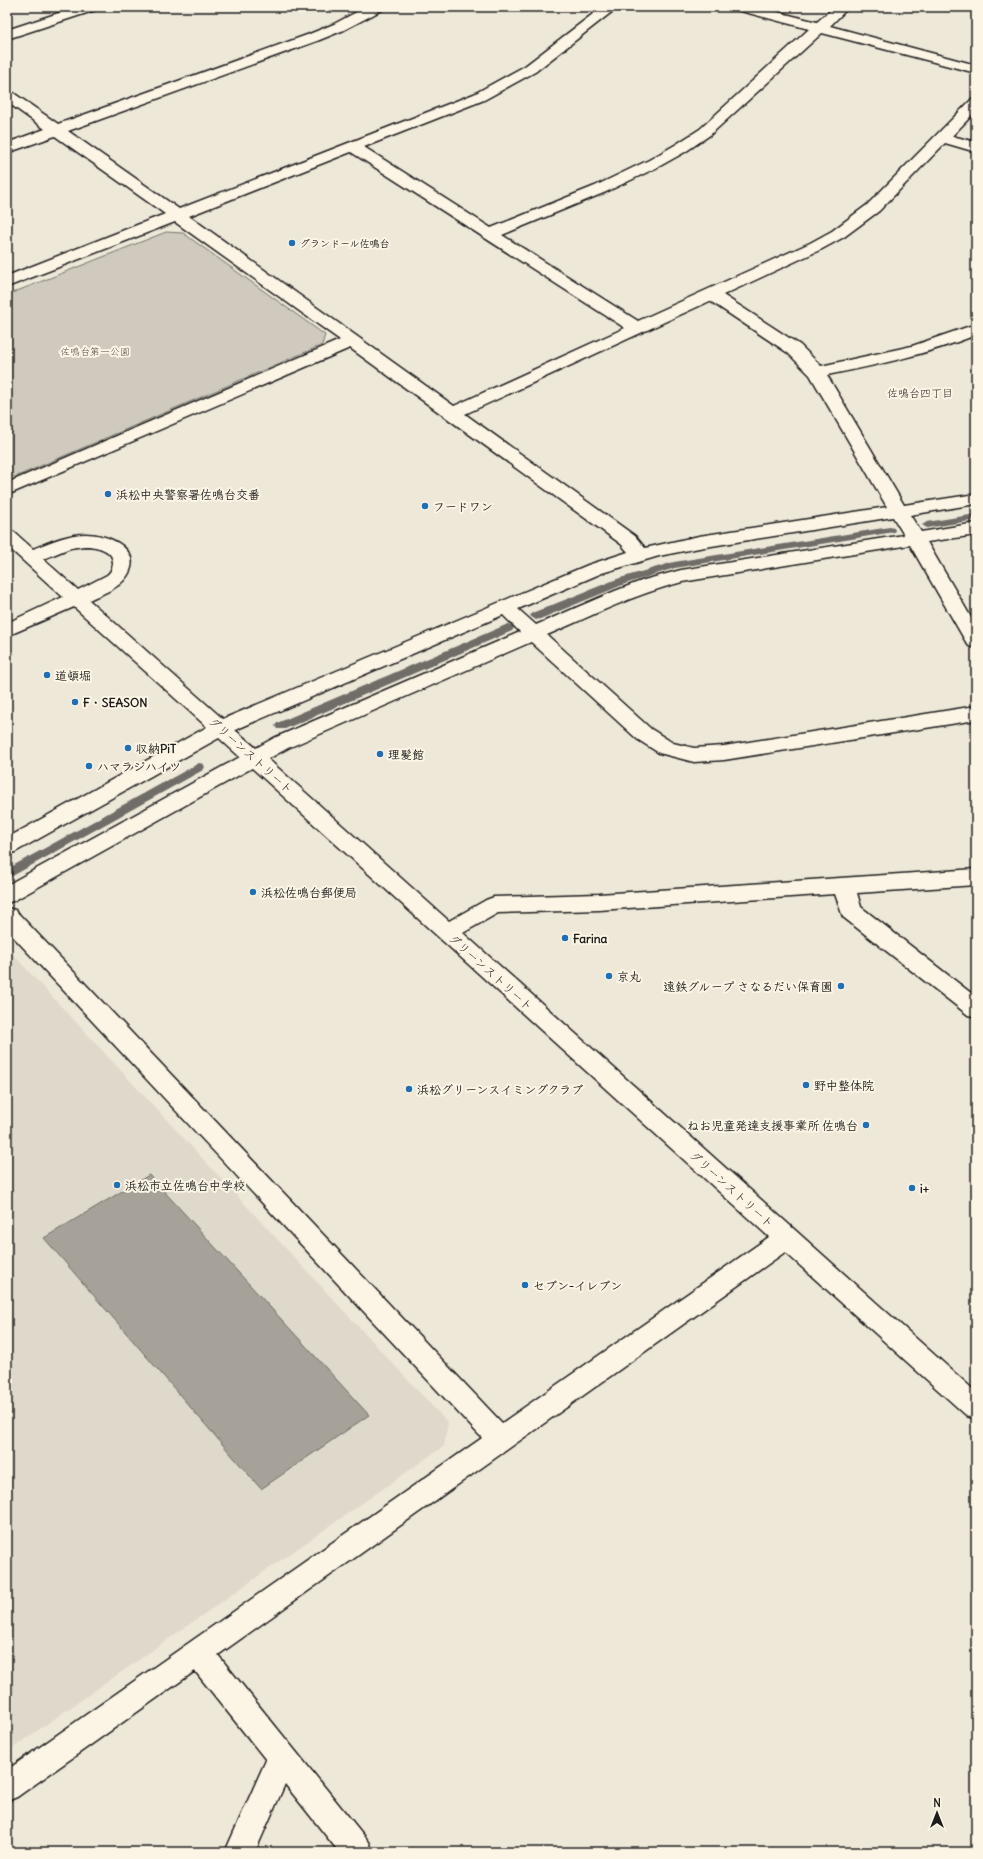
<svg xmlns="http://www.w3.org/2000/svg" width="983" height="1859" viewBox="0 0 983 1859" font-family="Delius,'Klee One',sans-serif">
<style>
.built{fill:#ded9cb}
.green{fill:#cfcabd;stroke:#76736c}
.water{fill:#a7a299;stroke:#6f6c67}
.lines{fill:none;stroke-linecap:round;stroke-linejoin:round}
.stream{fill:#6f6c67;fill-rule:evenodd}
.minor-casing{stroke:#1c1c1c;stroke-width:3}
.minor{fill:#fcf5e5;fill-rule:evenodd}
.poi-dot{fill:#1f6fb2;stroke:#fcf5e5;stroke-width:1.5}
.labels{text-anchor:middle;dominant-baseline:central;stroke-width:4;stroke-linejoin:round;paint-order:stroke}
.far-poi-label{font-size:10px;font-weight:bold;fill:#1c1c1c;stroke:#fcf5e5;text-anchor:start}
.far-park-label{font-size:10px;fill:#52504c;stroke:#fcf5e5}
.far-neighbourhood-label{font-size:11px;fill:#1c1c1c;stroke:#fcf5e5}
.poi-label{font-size:12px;font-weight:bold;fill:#1c1c1c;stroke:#fcf5e5;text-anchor:start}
.street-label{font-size:12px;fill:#1c1c1c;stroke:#fcf5e5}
</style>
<rect width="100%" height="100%" fill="#eee8d9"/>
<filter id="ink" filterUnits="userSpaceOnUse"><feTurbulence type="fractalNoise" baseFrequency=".025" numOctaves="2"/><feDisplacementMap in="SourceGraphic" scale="8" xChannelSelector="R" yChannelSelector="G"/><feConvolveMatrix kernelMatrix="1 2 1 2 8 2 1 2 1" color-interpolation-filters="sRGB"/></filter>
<g filter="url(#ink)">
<polygon class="built" points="7,948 448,1423 444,1446 7,1752"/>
<polygon class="green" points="166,232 183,233 325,335 322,345 15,477 7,476 7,295"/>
<polygon class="water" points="149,1175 369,1415 261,1489 44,1238"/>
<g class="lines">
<g class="stream">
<polygon points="976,514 976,520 927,528 922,525 927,522"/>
<polygon points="890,527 894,528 895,530 894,532 675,568 625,584 540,619 536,620 530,616 532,613 617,579 674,562"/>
<polygon points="508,624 512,625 514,628 512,631 285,729 277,729 275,726 277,723"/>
<polygon points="199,763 203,764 205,767 203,770 7,879 7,869"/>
</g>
<defs>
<g id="minor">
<polygon points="77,7 98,7 96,10 7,39 7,30"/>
<path d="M 366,7 L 384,7 L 382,10 L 344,30 L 317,41 L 68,131 L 179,209 L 474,94 L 525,66 L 602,7 L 618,7 L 535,72 L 484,100 L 364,147 L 491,228 L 595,186 L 649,160 L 675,145 L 700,129 L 809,29 L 737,10 L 735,7 L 758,7 L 817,22 L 834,7 L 849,7 L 830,26 L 976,65 L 976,73 L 822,33 L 710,135 L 685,152 L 660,166 L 606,192 L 502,235 L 638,321 L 810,243 L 832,231 L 867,205 L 971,100 L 976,99 L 976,111 L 952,136 L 976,142 L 976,152 L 945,143 L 879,211 L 844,237 L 822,249 L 723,295 L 800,345 L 821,366 L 912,346 L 976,324 L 976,335 C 928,354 878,365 827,375 L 904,505 L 976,494 L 976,504 L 910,515 L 921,532 L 976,523 L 976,535 L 927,542 L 976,626 L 976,648 L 969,646 L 966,642 L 910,545 L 682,582 C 635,594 591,616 547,635 L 651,729 L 673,743 L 694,748 L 724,746 L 976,706 L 976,720 L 724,760 L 694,762 L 659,753 L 637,739 L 531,642 L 288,748 L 268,759 L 449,921 L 486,900 L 494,897 L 599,894 L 976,869 L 976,885 L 857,893 L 861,907 L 976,997 L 976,1017 L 968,1015 L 843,917 L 835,894 L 599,910 L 498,913 L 463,933 L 976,1392 L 976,1419 L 967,1416 L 785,1252 L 218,1655 L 369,1842 L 373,1852 L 339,1852 L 285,1784 L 255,1852 L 225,1852 L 266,1760 L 195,1671 L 17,1797 L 7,1801 L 7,1770 L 482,1438 L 7,930 L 7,908 L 15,910 L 502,1423 L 769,1237 L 252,768 L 15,900 L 7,903 L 7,885 L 240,757 L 219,738 L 15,852 L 7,854 L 7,838 L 207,727 L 74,607 L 7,636 L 7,623 L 63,597 L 7,546 L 7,530 L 14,532 L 33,549 C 50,542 68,534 86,534 C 110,534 148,552 124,580 C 115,590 101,594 89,600 L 223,719 L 588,565 L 628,552 L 621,544 L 350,348 L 7,495 L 7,483 L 340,340 L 175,222 L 7,287 L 7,276 L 165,214 L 55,136 L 7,153 L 7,143 L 45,129 L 7,102 L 7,91 L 12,92 L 58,124 L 307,35 L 334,24 ZM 351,152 L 625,328 L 454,406 L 189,216 ZM 710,301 L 788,353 L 810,375 L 887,507 L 699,536 L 645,548 L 635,536 L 465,414 ZM 893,517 L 904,535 L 681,570 L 644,580 L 615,591 L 536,625 L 518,609 L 602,573 L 659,556 L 699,548 ZM 84,546 C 95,546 114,549 113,564 C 112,569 111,572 107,575 L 78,590 L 43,559 L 70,548 ZM 503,615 L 520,632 L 274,738 L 256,748 L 235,730 Z"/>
</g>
</defs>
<use href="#minor" class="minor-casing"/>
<use href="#minor" class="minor"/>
</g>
</g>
<g class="poi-dot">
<circle cx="292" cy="243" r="4"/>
<circle cx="108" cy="494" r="4"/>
<circle cx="425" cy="506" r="4"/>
<circle cx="47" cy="675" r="4"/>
<circle cx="75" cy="702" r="4"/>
<circle cx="128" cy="748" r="4"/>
<circle cx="380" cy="754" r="4"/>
<circle cx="89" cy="766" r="4"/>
<circle cx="253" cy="892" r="4"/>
<circle cx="565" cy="938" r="4"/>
<circle cx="609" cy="976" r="4"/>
<circle cx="841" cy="986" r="4"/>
<circle cx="806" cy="1085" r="4"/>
<circle cx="409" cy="1089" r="4"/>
<circle cx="866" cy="1125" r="4"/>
<circle cx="117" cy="1185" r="4"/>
<circle cx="912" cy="1188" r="4"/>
<circle cx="525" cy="1285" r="4"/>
</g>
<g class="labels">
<g class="far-poi-label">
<text x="300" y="243">グランドール佐鳴台</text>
</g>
<g class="far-park-label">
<text x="95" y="351">佐鳴台第一公園</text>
</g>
<g class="far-neighbourhood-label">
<text x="920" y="393">佐鳴台四丁目</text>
</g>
<g class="poi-label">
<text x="116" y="494">浜松中央警察署佐鳴台交番</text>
<text x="433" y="506">フードワン</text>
<text x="55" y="675">道頓堀</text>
<text x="83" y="702">F・SEASON</text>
<text x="136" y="748">収納PiT</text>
<text x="388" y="754">理髪館</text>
<text x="97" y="766">ハマラジハイツ</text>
<text x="261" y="892">浜松佐鳴台郵便局</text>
<text x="573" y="938">Farina</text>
<text x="617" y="976">京丸</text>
<text x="833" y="986" text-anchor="end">遠鉄グループ さなるだい保育園</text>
<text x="814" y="1085">野中整体院</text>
<text x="417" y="1089">浜松グリーンスイミングクラブ</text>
<text x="858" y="1125" text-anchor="end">ねお児童発達支援事業所 佐鳴台</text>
<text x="125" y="1185">浜松市立佐鳴台中学校</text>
<text x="920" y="1188">i+</text>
<text x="533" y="1285">セブン-イレブン</text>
</g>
<g class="street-label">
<text transform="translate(251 755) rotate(42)">グリーンストリート</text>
<text transform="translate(491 972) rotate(42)">グリーンストリート</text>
<text transform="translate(732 1189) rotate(42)">グリーンストリート</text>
</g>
</g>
<rect width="983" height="1859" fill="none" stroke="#fcf5e5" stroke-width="24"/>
<rect x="12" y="12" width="959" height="1835" fill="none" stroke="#1c1c1c" stroke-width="1.5" filter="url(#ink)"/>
<g transform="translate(937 1813)" stroke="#fcf5e5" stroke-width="3" paint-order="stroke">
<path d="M0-3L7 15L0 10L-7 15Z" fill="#1c1c1c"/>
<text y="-6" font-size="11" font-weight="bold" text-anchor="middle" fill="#1c1c1c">N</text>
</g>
</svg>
